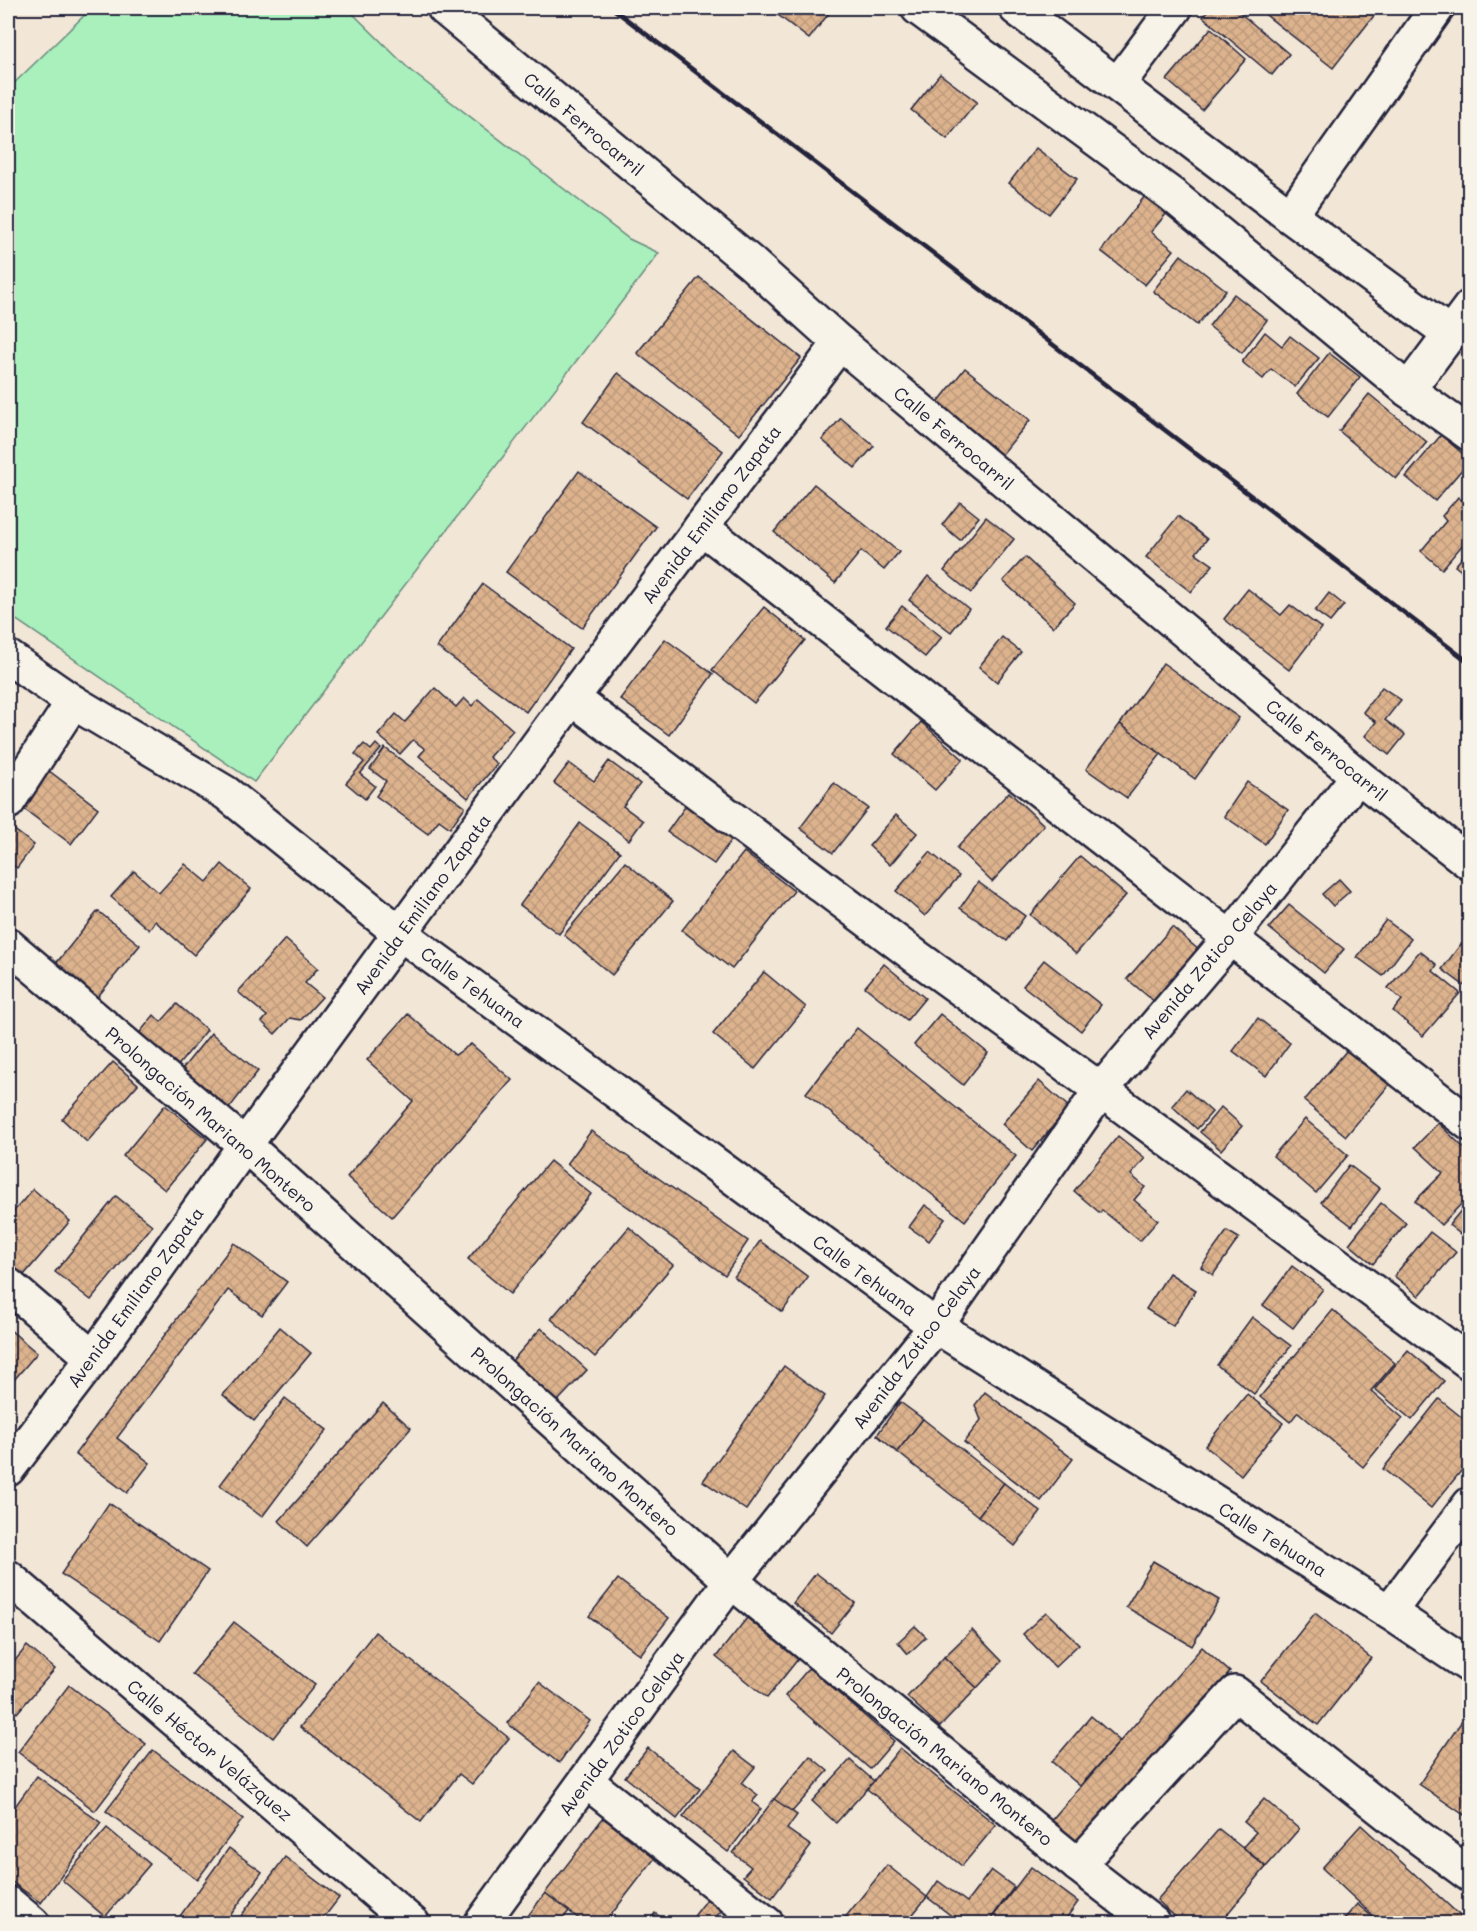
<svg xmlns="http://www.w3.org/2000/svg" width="1477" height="1931" viewBox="0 0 1477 1931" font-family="Mali,sans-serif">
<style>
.pitch{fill:#a9f0bd;stroke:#66897c;stroke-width:1.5}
.building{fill:url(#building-cross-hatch);stroke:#22223b;stroke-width:1.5}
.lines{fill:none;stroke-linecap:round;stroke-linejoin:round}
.minor-casing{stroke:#22223b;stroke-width:38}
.minor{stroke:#f7f3e8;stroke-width:33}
.rail{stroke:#22223b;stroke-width:4.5}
.labels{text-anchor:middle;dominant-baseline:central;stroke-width:5;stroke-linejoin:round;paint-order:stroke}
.street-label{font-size:18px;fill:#22223b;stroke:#f7f3e8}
</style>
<defs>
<pattern id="building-cross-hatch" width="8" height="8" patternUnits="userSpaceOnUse" patternTransform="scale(1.5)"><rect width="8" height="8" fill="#ddb38e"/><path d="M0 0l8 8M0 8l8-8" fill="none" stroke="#bd9a7b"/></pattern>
</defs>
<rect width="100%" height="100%" fill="#f2e6d6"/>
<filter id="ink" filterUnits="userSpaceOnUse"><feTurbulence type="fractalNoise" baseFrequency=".0167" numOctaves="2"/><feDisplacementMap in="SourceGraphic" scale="12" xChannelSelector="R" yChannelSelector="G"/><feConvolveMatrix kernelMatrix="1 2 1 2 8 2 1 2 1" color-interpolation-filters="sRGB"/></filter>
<g filter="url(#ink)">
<polygon class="pitch" points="92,8 347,8 411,71 629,239 659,253 254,782 8,614 8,89"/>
<g class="building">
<polygon points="769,8 833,8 809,39"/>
<polygon points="1060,8 1075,8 1069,15"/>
<polygon points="1210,8 1234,8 1289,54 1272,75 1203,17"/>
<polygon points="1257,8 1380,8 1333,68"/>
<polygon points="1211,28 1246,59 1202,110 1167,80"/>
<polygon points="940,74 977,102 947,139 911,110"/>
<polygon points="1036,148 1077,179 1049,214 1009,183"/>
<polygon points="1145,196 1167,213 1151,232 1174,250 1145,285 1101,251"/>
<polygon points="1181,255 1226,290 1197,325 1153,291"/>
<polygon points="699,277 801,358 739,435 637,353"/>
<polygon points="1234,294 1267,320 1242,353 1209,326"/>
<polygon points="1265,332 1282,346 1290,336 1319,358 1295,387 1271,369 1263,379 1242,362"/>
<polygon points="1329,353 1360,377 1328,417 1297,394"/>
<polygon points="965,368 1030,420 999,458 935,406"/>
<polygon points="618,373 723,451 687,499 583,422"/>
<polygon points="1369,394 1427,442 1396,479 1339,431"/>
<polygon points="841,418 874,446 855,468 822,440"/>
<polygon points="1441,435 1470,460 1435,501 1406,477"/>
<polygon points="579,471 656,527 582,628 506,572"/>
<polygon points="814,484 899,552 884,570 861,551 835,583 774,532"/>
<polygon points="1458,497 1470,507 1470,536 1442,569 1421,551 1446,521 1442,516"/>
<polygon points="960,502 979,517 960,540 942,525"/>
<polygon points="1178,516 1207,539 1196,553 1213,565 1191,592 1146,557"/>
<polygon points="986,517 1014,539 971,593 944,571"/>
<polygon points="1470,548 1470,578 1455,566"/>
<polygon points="1025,557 1075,603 1053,627 1003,581"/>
<polygon points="928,576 969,609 951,632 909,600"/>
<polygon points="483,584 571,649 526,712 437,647"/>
<polygon points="1248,589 1281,615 1290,605 1321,628 1289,670 1224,619"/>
<polygon points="1329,593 1344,605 1330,622 1315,611"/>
<polygon points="902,606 942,637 925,657 886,626"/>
<polygon points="764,607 805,640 754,703 712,670"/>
<polygon points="1002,637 1021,652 997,682 979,667"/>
<polygon points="665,639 713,674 669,735 620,699"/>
<polygon points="1163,663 1239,718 1195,779 1120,724"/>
<polygon points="1382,687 1401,700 1385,720 1405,735 1389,755 1365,736 1376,722 1363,712"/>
<polygon points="435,688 456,707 464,698 472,706 478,699 513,730 489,757 497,764 468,798 419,756 425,749 413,740 400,754 378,735 396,714 405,722"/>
<polygon points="921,722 963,759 935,790 894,754"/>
<polygon points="1120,724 1161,754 1127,798 1086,769"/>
<polygon points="364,744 371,750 376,744 381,749 360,774 375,786 365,799 346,783 364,762 355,754"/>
<polygon points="385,748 465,807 450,828 439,820 428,834 376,796 386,781 370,769"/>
<polygon points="609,761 640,784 623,806 643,821 629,840 554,783 569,763 594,781"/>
<polygon points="40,764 98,808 71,844 12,800"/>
<polygon points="1247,782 1288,810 1265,844 1224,816"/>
<polygon points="834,783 868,808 833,853 800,828"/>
<polygon points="1009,792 1044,825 992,882 957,848"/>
<polygon points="687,804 733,838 714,864 667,832"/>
<polygon points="896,815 917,833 890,865 869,846"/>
<polygon points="580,823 620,852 559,934 520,905"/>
<polygon points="8,825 34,845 17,868 8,861"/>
<polygon points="744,852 794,891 732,969 682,930"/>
<polygon points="930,852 959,876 925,916 896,891"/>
<polygon points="1080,856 1126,895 1076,954 1030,915"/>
<polygon points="625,862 673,901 612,975 564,935"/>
<polygon points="185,864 207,882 222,864 251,889 194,955 155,921 149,930 111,897 134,871 159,893"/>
<polygon points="1339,879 1350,891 1333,906 1322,894"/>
<polygon points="978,882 1025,916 1007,941 960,908"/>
<polygon points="1289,905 1344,949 1324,973 1269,928"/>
<polygon points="98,911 140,945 91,1005 50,971"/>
<polygon points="1386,920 1411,939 1383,976 1357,957"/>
<polygon points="1172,927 1200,951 1156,1003 1127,979"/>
<polygon points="285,939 318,968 305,983 322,997 301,1020 290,1018 275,1034 262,1022 267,1016 238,992"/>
<polygon points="1461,944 1470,950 1470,990 1442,969"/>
<polygon points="1420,951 1437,965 1433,971 1460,993 1423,1036 1393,1011 1402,1000 1388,988"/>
<polygon points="1044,960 1101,1005 1081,1031 1023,986"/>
<polygon points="884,964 925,998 907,1020 865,987"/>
<polygon points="764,972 806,1007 755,1069 713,1034"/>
<polygon points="177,1004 207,1030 176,1068 137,1036 154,1015 161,1022"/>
<polygon points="408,1014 455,1055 471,1044 512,1080 392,1217 347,1177 413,1101 367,1060"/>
<polygon points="940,1014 988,1053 963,1085 914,1045"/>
<polygon points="1258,1018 1290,1043 1266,1076 1233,1051"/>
<polygon points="857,1028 1016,1156 965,1221 806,1093"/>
<polygon points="211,1033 258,1071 227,1111 179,1073"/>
<polygon points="1347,1050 1389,1085 1346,1136 1304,1101"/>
<polygon points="113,1062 138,1084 87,1142 62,1119"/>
<polygon points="1039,1081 1069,1107 1032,1151 1002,1124"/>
<polygon points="1186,1089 1212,1112 1197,1129 1172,1106"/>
<polygon points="165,1105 207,1139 165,1190 123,1156"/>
<polygon points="1221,1107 1242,1126 1221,1150 1200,1132"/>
<polygon points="1305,1119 1348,1155 1316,1193 1273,1156"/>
<polygon points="1438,1123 1464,1148 1470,1142 1470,1195 1441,1225 1415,1201 1443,1173 1415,1147"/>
<polygon points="591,1131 748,1241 725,1275 567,1164"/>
<polygon points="1118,1136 1145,1158 1131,1175 1145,1187 1134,1200 1158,1220 1140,1241 1102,1210 1100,1213 1074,1191"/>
<polygon points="550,1161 591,1194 510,1294 468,1259"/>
<polygon points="1349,1165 1380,1189 1352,1226 1321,1202"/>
<polygon points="33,1189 70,1221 18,1282 8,1273 8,1218"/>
<polygon points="116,1196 152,1225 91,1300 55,1272"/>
<polygon points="1468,1202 1470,1203 1470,1242 1449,1225"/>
<polygon points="1381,1203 1406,1223 1373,1264 1349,1244"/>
<polygon points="925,1205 945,1219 929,1241 909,1227"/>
<polygon points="629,1227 673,1265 595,1357 551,1319"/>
<polygon points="1227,1231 1239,1238 1213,1275 1201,1267"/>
<polygon points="1430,1232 1456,1252 1419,1296 1394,1276"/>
<polygon points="760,1241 808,1277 782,1312 734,1277"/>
<polygon points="234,1243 287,1282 262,1315 228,1290 117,1438 150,1463 127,1493 75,1454"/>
<polygon points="1292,1266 1323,1289 1293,1328 1263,1305"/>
<polygon points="1169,1273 1196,1290 1173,1326 1146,1309"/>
<polygon points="1333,1310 1395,1363 1371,1391 1403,1418 1363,1467 1298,1412 1290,1422 1260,1397"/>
<polygon points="1252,1317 1291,1346 1254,1394 1217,1365"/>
<polygon points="280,1327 311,1353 254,1421 223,1395"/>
<polygon points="8,1328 37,1353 8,1387"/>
<polygon points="541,1328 587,1370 557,1402 512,1361"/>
<polygon points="1408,1350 1444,1381 1412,1420 1375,1389"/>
<polygon points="784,1366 825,1396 746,1510 703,1481"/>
<polygon points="985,1392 1073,1459 1041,1501 964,1442 981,1420 975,1405"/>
<polygon points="1247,1394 1283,1423 1241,1475 1205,1446"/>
<polygon points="285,1398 327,1430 262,1517 220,1485"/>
<polygon points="1439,1399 1470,1424 1470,1460 1431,1508 1383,1469"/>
<polygon points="900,1402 923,1419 897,1452 877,1435"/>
<polygon points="383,1403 411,1428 307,1547 279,1521"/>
<polygon points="923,1419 1004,1483 978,1516 897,1452"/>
<polygon points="1004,1483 1041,1512 1015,1546 978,1516"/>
<polygon points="109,1503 208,1571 160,1641 61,1574"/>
<polygon points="1153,1561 1219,1600 1192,1646 1126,1607"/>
<polygon points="816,1573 855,1603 831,1633 793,1603"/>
<polygon points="618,1579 669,1618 640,1655 589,1616"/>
<polygon points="1046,1612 1079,1644 1055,1667 1023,1634"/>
<polygon points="1315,1613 1371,1658 1318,1725 1261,1681"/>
<polygon points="747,1618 798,1659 767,1698 716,1657"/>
<polygon points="234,1622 315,1685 273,1738 192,1674"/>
<polygon points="915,1626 926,1637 908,1654 898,1642"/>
<polygon points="972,1630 1002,1661 977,1688 944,1657"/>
<polygon points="375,1632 509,1738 472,1784 459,1774 421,1822 300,1727"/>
<polygon points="27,1646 55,1669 17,1713 8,1705 8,1669"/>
<polygon points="1202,1647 1230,1672 1077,1848 1049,1823"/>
<polygon points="944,1657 977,1688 940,1727 907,1697"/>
<polygon points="809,1668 894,1741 870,1769 785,1696"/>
<polygon points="539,1682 590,1721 559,1763 507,1723"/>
<polygon points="69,1685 146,1744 95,1811 18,1752"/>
<polygon points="1468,1712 1470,1807 1464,1815 1419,1784"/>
<polygon points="1091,1716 1120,1741 1080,1786 1052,1762"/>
<polygon points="648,1748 700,1789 677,1819 625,1777"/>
<polygon points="900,1748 996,1825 962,1866 867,1789"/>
<polygon points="153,1750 243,1819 197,1880 106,1811"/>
<polygon points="734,1751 755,1767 742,1783 758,1795 752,1802 761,1809 728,1852 683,1817"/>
<polygon points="810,1756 828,1771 791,1813 774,1799"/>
<polygon points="850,1760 874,1781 836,1823 812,1801"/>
<polygon points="37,1776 101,1823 41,1903 8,1879 8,1816"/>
<polygon points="774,1799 797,1815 787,1829 811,1846 772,1898 743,1876 751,1867 733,1853"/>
<polygon points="1264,1799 1299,1829 1266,1867 1243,1847 1256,1832 1244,1822"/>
<polygon points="603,1818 655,1858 604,1924 586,1924 545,1893"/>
<polygon points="1361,1825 1469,1924 1412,1924 1402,1915 1394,1924 1382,1924 1322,1868"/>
<polygon points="107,1828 150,1864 105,1917 62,1880"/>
<polygon points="1219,1829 1266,1867 1219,1924 1183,1924 1157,1900"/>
<polygon points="229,1848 262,1872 224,1924 175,1923"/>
<polygon points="285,1857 339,1898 319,1924 235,1924"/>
<polygon points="887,1865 927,1897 905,1924 840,1924"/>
<polygon points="1031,1867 1078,1902 1062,1924 990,1924 989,1922"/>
<polygon points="991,1870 1014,1887 987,1924 962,1924 927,1897 938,1881 967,1902"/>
<polygon points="545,1893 569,1911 559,1924 537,1924 528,1916"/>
<polygon points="708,1898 723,1909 714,1919 719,1924 688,1924"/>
<polygon points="1357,1904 1381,1924 1340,1924"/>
<polygon points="655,1913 670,1924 647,1924"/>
</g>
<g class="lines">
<defs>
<g id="minor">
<polyline points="444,8 750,262 840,343 1358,776 1470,863"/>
<polyline points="918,8 1172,195 1408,390 1470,434"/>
<polyline points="1016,8 1290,216 1449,333"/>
<polyline points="1118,84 1175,8"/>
<polyline points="1290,216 1437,8"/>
<polyline points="1408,390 1470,307"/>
<polyline points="701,527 1470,1124"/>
<polyline points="8,657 73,702 226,793 401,934 936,1326 1389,1612 1470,1666"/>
<polyline points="572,698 918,958 1101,1090 1470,1363"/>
<polyline points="8,802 73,702"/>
<polyline points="8,945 245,1145 731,1581 1078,1865 1154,1924"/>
<polyline points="8,1285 93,1358"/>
<polyline points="8,1469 93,1358 245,1145 572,698 840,343"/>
<polyline points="8,1577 413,1924"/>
<polyline points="1389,1612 1470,1504"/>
<polyline points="586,1781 767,1924"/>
<polyline points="1078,1865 1235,1693 1398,1822 1470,1875"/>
<polyline points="8,1903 33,1924"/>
<polyline points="481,1924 731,1581 936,1326 1101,1090 1231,937 1358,776"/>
</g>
</defs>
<use href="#minor" class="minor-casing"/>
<use href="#minor" class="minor"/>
<polyline class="rail" points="612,8 1470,663"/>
</g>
</g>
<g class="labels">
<g class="street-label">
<text transform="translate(584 124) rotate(40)">Calle Ferrocarril</text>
<text transform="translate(954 438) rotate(40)">Calle Ferrocarril</text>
<text transform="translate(711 514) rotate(-53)">Avenida Emiliano Zapata</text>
<text transform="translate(1327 750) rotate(39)">Calle Ferrocarril</text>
<text transform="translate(422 904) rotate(-54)">Avenida Emiliano Zapata</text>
<text transform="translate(1209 960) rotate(-50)">Avenida Zotico Celaya</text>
<text transform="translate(473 987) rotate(36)">Calle Tehuana</text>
<text transform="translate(211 1119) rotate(41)">Prolongación Mariano Montero</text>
<text transform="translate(865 1275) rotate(36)">Calle Tehuana</text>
<text transform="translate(135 1297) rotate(-54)">Avenida Emiliano Zapata</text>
<text transform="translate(916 1347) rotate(-53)">Avenida Zotico Celaya</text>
<text transform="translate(575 1441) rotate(42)">Prolongación Mariano Montero</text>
<text transform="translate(1273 1539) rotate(32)">Calle Tehuana</text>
<text transform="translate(621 1733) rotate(-54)">Avenida Zotico Celaya</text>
<text transform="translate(210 1750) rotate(40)">Calle Héctor Velázquez</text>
<text transform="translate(945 1756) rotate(39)">Prolongación Mariano Montero</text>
</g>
</g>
<rect width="1477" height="1931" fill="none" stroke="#f7f3e8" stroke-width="30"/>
<rect x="15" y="15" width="1447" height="1901" fill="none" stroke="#22223b" stroke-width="2" filter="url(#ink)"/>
</svg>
